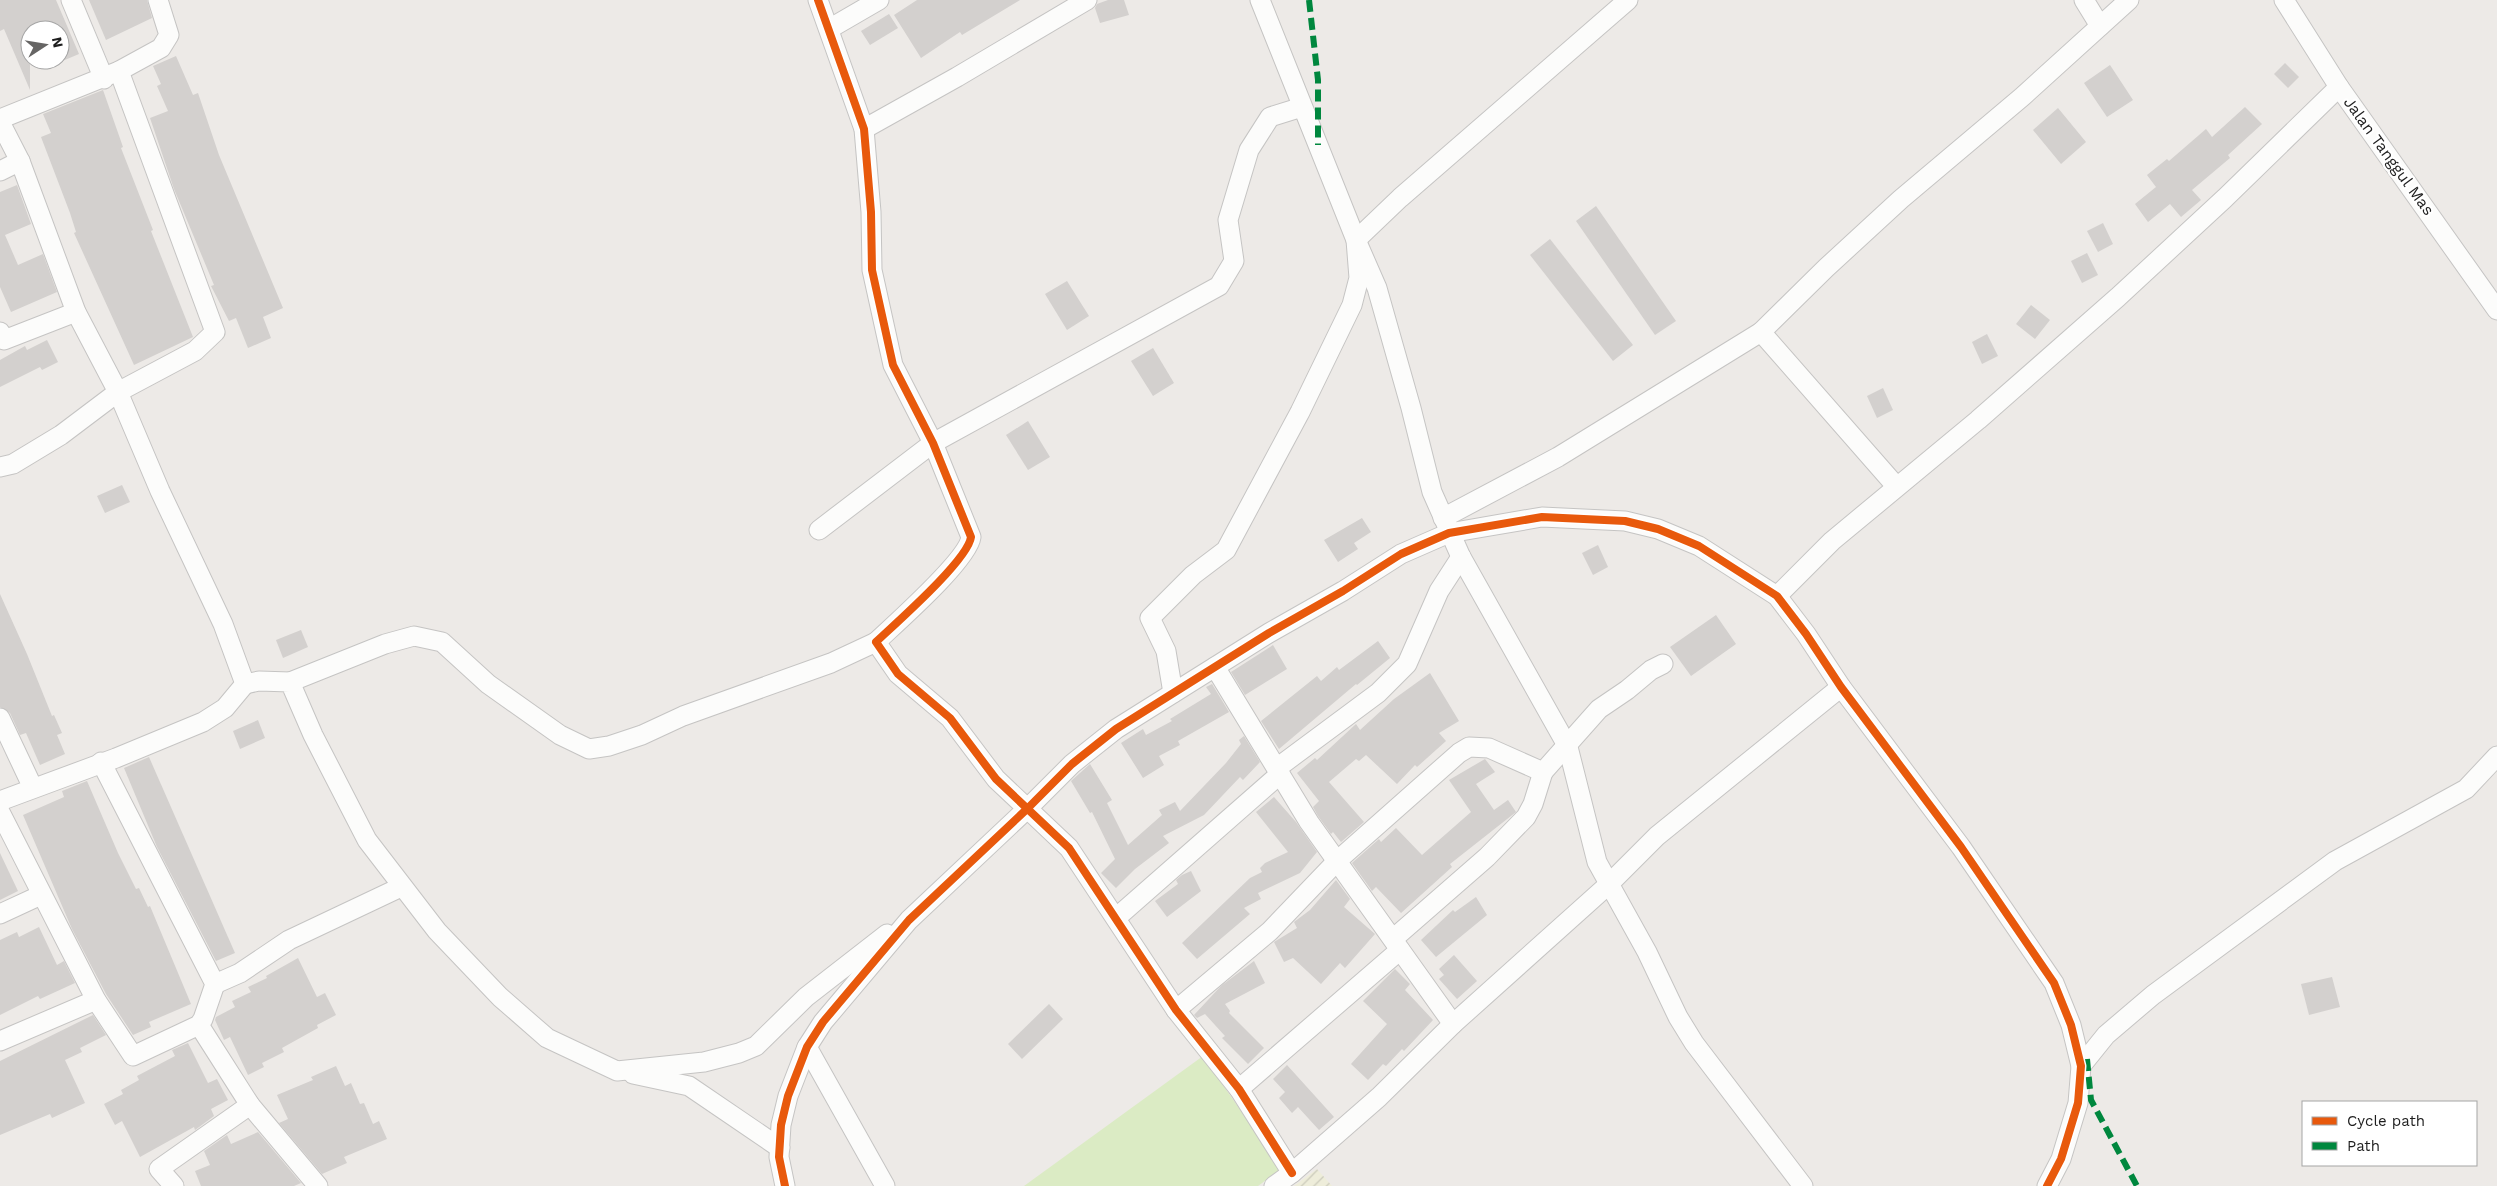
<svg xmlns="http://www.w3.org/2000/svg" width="2497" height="1186" viewBox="0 0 2497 1186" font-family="'Work Sans',sans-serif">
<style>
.farmland{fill:url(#farmland-furrows)}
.grass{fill:#dbebc4}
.building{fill:#d3d0ce}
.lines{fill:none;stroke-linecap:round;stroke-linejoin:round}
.minor-casing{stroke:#c5c4c3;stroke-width:21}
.minor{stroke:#fcfcfb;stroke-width:19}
.quiet{stroke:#00873e;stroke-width:6;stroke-dasharray:12 6;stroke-linecap:butt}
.cycleway-casing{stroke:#fff;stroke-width:11}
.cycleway{stroke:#e8590c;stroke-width:8}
.labels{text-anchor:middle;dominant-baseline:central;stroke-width:4.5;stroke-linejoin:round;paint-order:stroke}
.street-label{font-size:16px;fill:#1e1e1e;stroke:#fff}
</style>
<defs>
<pattern id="farmland-furrows" width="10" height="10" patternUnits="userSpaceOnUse" patternTransform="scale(1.25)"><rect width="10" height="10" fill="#eeedda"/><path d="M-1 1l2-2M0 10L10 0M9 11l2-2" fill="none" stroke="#cccbbb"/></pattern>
</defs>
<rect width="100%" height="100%" fill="#edeae7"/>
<polygon class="farmland" points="1317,1169 1332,1186 1294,1186"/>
<polygon class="grass" points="1203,1056 1281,1169 1258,1186 1024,1186"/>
<g class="building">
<polygon points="0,0 56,0 79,54 60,62 60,30 30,30 30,90 4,29 0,31"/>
<polygon points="89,0 147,0 152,18 106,40"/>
<polygon points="917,0 1020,0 962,35 960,32 921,58 894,15"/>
<polygon points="1108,0 1124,0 1129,15 1100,23 1095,8 1097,4"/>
<polygon points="889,14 898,28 870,45 861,31"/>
<polygon points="176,56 193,95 198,93 219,155 283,308 263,317 271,338 248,348 236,318 229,321 211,286 214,285 174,189 150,118 168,111 157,86 161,84 153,66"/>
<polygon points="2285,63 2299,77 2288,88 2274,74"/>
<polygon points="2110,65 2133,100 2107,117 2084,83"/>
<polygon points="103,90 123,147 121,148 153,230 151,231 193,337 134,365 74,233 76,232 70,213 41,137 51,133 43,114"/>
<polygon points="2245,107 2262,124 2228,155 2230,158 2192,190 2201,200 2181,217 2170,204 2148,222 2135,204 2156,187 2147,175 2167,159 2169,161 2206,129 2212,137"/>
<polygon points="2058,108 2086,142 2061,164 2033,130"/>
<polygon points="17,185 31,224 5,235 18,265 43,254 57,292 11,312 0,287 0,192"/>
<polygon points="1596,206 1676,321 1655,335 1576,221"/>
<polygon points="2103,223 2113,244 2098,252 2087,231"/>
<polygon points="1550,239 1633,345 1613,361 1530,255"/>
<polygon points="2087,253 2098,275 2082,283 2071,261"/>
<polygon points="1067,281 1089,316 1067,330 1045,294"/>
<polygon points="2031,305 2050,320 2035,339 2016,324"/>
<polygon points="1987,334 1998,356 1982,364 1972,342"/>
<polygon points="47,340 58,362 42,370 40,367 0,387 0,360 25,346 27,350"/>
<polygon points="1153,348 1174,383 1153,396 1131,361"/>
<polygon points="1883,388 1893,410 1877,418 1867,396"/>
<polygon points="1028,421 1050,457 1028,470 1006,435"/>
<polygon points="122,485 130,502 105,513 97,496"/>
<polygon points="1362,518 1371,532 1354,543 1358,549 1338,562 1324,540"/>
<polygon points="1598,545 1608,567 1593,575 1582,553"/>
<polygon points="0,594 27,654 52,716 54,715 62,733 57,735 65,754 40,765 26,733 20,735 10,713 0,707"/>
<polygon points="1716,615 1736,644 1691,676 1670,647"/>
<polygon points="301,630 308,647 283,658 276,640"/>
<polygon points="1378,641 1390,658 1357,685 1356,684 1279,749 1261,721 1317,676 1321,681 1337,667 1339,670"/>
<polygon points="1273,645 1287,669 1245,695 1231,672"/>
<polygon points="1430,673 1459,721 1439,733 1446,741 1417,767 1415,765 1397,784 1366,755 1359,761 1356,759 1329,782 1364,822 1341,842 1333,832 1331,834 1318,816 1313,807 1319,801 1297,773 1315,758 1317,760 1356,724 1360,730 1394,699"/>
<polygon points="1212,684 1229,712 1178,741 1180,745 1159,756 1164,765 1143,778 1121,743 1143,729 1146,735 1172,721 1170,719 1211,694 1206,687"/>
<polygon points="258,720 265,738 240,749 233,731"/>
<polygon points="1244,736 1260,762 1243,780 1240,777 1204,815 1163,836 1169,843 1135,869 1116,888 1101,873 1115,859 1092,812 1090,813 1071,781 1090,764 1112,800 1107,803 1128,845 1162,815 1159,810 1175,802 1180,811 1226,763 1241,744 1239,740"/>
<polygon points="149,757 235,953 216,961 157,847 124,768"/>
<polygon points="1485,759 1495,772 1476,784 1494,810 1508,800 1516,812 1450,864 1452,867 1401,913 1376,887 1372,891 1352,863 1379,839 1381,842 1396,828 1422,855 1471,812 1449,780"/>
<polygon points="87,781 118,853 136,889 139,888 148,907 150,906 191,1004 149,1022 151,1027 133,1035 106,994 72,929 23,815 64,797 62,791"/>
<polygon points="1274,797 1296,822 1317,852 1300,873 1258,893 1261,899 1244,908 1250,914 1197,959 1182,943 1250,878 1262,872 1260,868 1265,863 1288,852 1256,812"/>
<polygon points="0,853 18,891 0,900"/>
<polygon points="1191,871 1201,891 1167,917 1155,901 1178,884 1176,880 1182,875"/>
<polygon points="1336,880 1350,899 1344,907 1375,934 1345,968 1340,963 1321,984 1293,958 1284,962 1274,942 1297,928 1294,922 1310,910"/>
<polygon points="1476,897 1487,915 1436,957 1421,940 1453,910 1455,912"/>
<polygon points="39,927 57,965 64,961 75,983 40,999 38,996 0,1015 0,940 17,932 19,937"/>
<polygon points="1454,955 1477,981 1457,999 1439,979 1444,975 1439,969"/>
<polygon points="298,958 317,997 325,993 336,1015 317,1025 318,1028 282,1048 284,1052 262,1063 264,1067 248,1075 230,1037 224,1040 215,1020 216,1017 235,1007 232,1001 251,992 248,987 267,978 266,976"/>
<polygon points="1254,961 1265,983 1225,1004 1230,1011 1229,1013 1264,1048 1248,1064 1222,1038 1225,1036 1205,1014 1197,1018 1194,1015 1221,986"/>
<polygon points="1395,969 1410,984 1405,990 1433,1020 1404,1051 1402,1049 1386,1066 1383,1064 1368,1080 1351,1064 1387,1024 1363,1001"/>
<polygon points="2332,977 2340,1007 2309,1015 2301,984"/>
<polygon points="1049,1004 1063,1019 1022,1059 1008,1044"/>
<polygon points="93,1015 106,1035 80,1048 82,1052 65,1060 85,1103 52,1118 50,1114 0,1135 0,1061"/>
<polygon points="188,1043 208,1083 217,1079 228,1100 211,1109 214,1116 195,1130 194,1127 140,1157 122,1121 115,1125 104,1104 123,1094 121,1090 139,1080 137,1076 175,1056 172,1050"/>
<polygon points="1287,1065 1334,1117 1319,1130 1298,1107 1292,1113 1279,1098 1285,1092 1273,1079"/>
<polygon points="336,1066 345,1086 351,1083 360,1104 364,1103 373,1124 379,1121 387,1139 344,1157 347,1163 322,1174 279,1123 288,1119 277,1095 313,1080 311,1077"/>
<polygon points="258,1132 301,1183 294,1186 201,1186 195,1171 210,1165 204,1151 227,1135 231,1144"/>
</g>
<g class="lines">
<defs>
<g id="minor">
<polyline points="71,0 104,79"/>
<path d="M 818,0 L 864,129 L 871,212 L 872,270 L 893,365 L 933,443 L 971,537 C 968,560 896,623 876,642 L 898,674 L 950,718 L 996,779 L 1069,848 L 1176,1010 L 1239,1089 L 1292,1173"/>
<polyline points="1260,0 1356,240 1377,288 1411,408 1432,492 1461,557 1568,747 1597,862 1647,952 1678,1017 1694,1043 1803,1186"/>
<polyline points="2084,0 2100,26"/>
<polyline points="2284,0 2339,87 2497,310"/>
<polyline points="829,29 879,0"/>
<polyline points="0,119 119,71 161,48 169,35 158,0"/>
<polyline points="0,122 20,161 76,312 118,392 160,491 223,624 245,684 225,708 203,722 116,758 0,801"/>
<polyline points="864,129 957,77 1087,0"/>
<polyline points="0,171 20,161"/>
<polyline points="0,332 4,340 76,312"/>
<polyline points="1761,332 1896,486"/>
<polyline points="0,467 13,464 61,435 118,392 195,351 215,332 119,71"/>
<polyline points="1443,518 1558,457 1761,332 1826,268 1901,199 2022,97 2129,0"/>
<polyline points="819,530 933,443 1219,286 1234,261 1228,220 1249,150 1270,117 1302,107"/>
<polyline points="1777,596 1832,541 1978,420 2118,297 2225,198 2339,87"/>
<polyline points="1215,667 1309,822 1453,1024"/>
<polyline points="290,682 385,644 414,636 442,642 488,684 560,735 589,749 609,746 642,735 683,716 831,663 876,642"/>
<polyline points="245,684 259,681 290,682 313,735 367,840 437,931 500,997 547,1038 617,1071 704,1062 739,1053 756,1046 806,997 887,934"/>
<polyline points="1173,693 1166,651 1150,618 1193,575 1226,550 1300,412 1352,305 1359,278 1356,240 1400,198 1628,0"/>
<polyline points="0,718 33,788"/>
<polyline points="1277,768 1378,693 1407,664 1439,591 1461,557"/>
<polyline points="0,812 96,1000 133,1056 199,1025 203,1019 215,984 101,762"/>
<polyline points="0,914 41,895"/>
<polyline points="1116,918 1280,774"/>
<polyline points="1393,939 1487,857 1526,817 1533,804 1543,772"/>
<polyline points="215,984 240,973 289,940 401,887"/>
<polyline points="1176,1010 1270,931 1337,861 1459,753 1469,747 1489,748 1543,772 1599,709 1627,690 1651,670 1663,664"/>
<polyline points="199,1025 250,1105 318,1186"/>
<polyline points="0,1041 96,1000"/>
<polyline points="807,1047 885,1186"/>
<polyline points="2081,1066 2106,1035 2153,995 2335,861 2466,789 2497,756"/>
<polyline points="633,1074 689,1086 780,1148"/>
<polyline points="1239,1089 1400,950"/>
<polyline points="174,1186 159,1169 250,1105"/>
<polyline points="785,1186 779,1157 781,1125 788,1096 807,1047 823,1022 909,920 1028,808 1072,764 1116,729 1269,633 1343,591 1401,554 1449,533 1542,517 1625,521 1658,529 1699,546 1777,596 1806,634 1841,687 1961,847 2054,983 2071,1025 2081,1066 2078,1103 2061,1159 2047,1186"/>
<polyline points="1274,1186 1292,1173 1379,1097 1453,1024 1608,885 1657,836 1841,687"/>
</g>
</defs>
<use href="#minor" class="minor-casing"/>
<use href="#minor" class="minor"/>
<g class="quiet">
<polyline points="1309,0 1318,80 1318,145"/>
<polyline points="2087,1059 2091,1100 2137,1186"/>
</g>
<defs>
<g id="cycleway">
<path d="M 818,0 L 864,129 L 871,212 L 872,270 L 893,365 L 933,443 L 971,537 C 968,560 896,623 876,642 L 898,674 L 950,718 L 996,779 L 1069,848 L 1176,1010 L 1239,1089 L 1292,1173"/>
<polyline points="785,1186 779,1157 781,1125 788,1096 807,1047 823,1022 909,920 1028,808 1072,764 1116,729 1269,633 1343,591 1401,554 1449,533 1542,517 1625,521 1658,529 1699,546 1777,596 1806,634 1841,687 1961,847 2054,983 2071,1025 2081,1066 2078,1103 2061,1159 2047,1186"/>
</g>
</defs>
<use href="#cycleway" class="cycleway-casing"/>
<use href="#cycleway" class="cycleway"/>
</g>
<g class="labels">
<g class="street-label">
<text transform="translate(2389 156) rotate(54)">Jalan Tanggul Mas</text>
</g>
</g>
<rect x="2302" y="1101" width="175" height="65" fill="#ffffff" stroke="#a5a5a5"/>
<rect x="2312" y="1117" width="25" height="8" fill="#e8590c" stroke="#a5a5a5"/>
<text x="2347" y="1126" font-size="15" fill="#1e1e1e">Cycle path</text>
<rect x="2312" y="1142" width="25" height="8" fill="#00873e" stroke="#a5a5a5"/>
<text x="2347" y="1151" font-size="15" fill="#1e1e1e">Path</text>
<g transform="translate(45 45) rotate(78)"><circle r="24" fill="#ffffff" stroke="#a5a5a5"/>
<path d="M0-4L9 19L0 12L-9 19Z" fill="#666564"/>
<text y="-8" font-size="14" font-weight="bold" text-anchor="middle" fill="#1e1e1e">N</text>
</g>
</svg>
